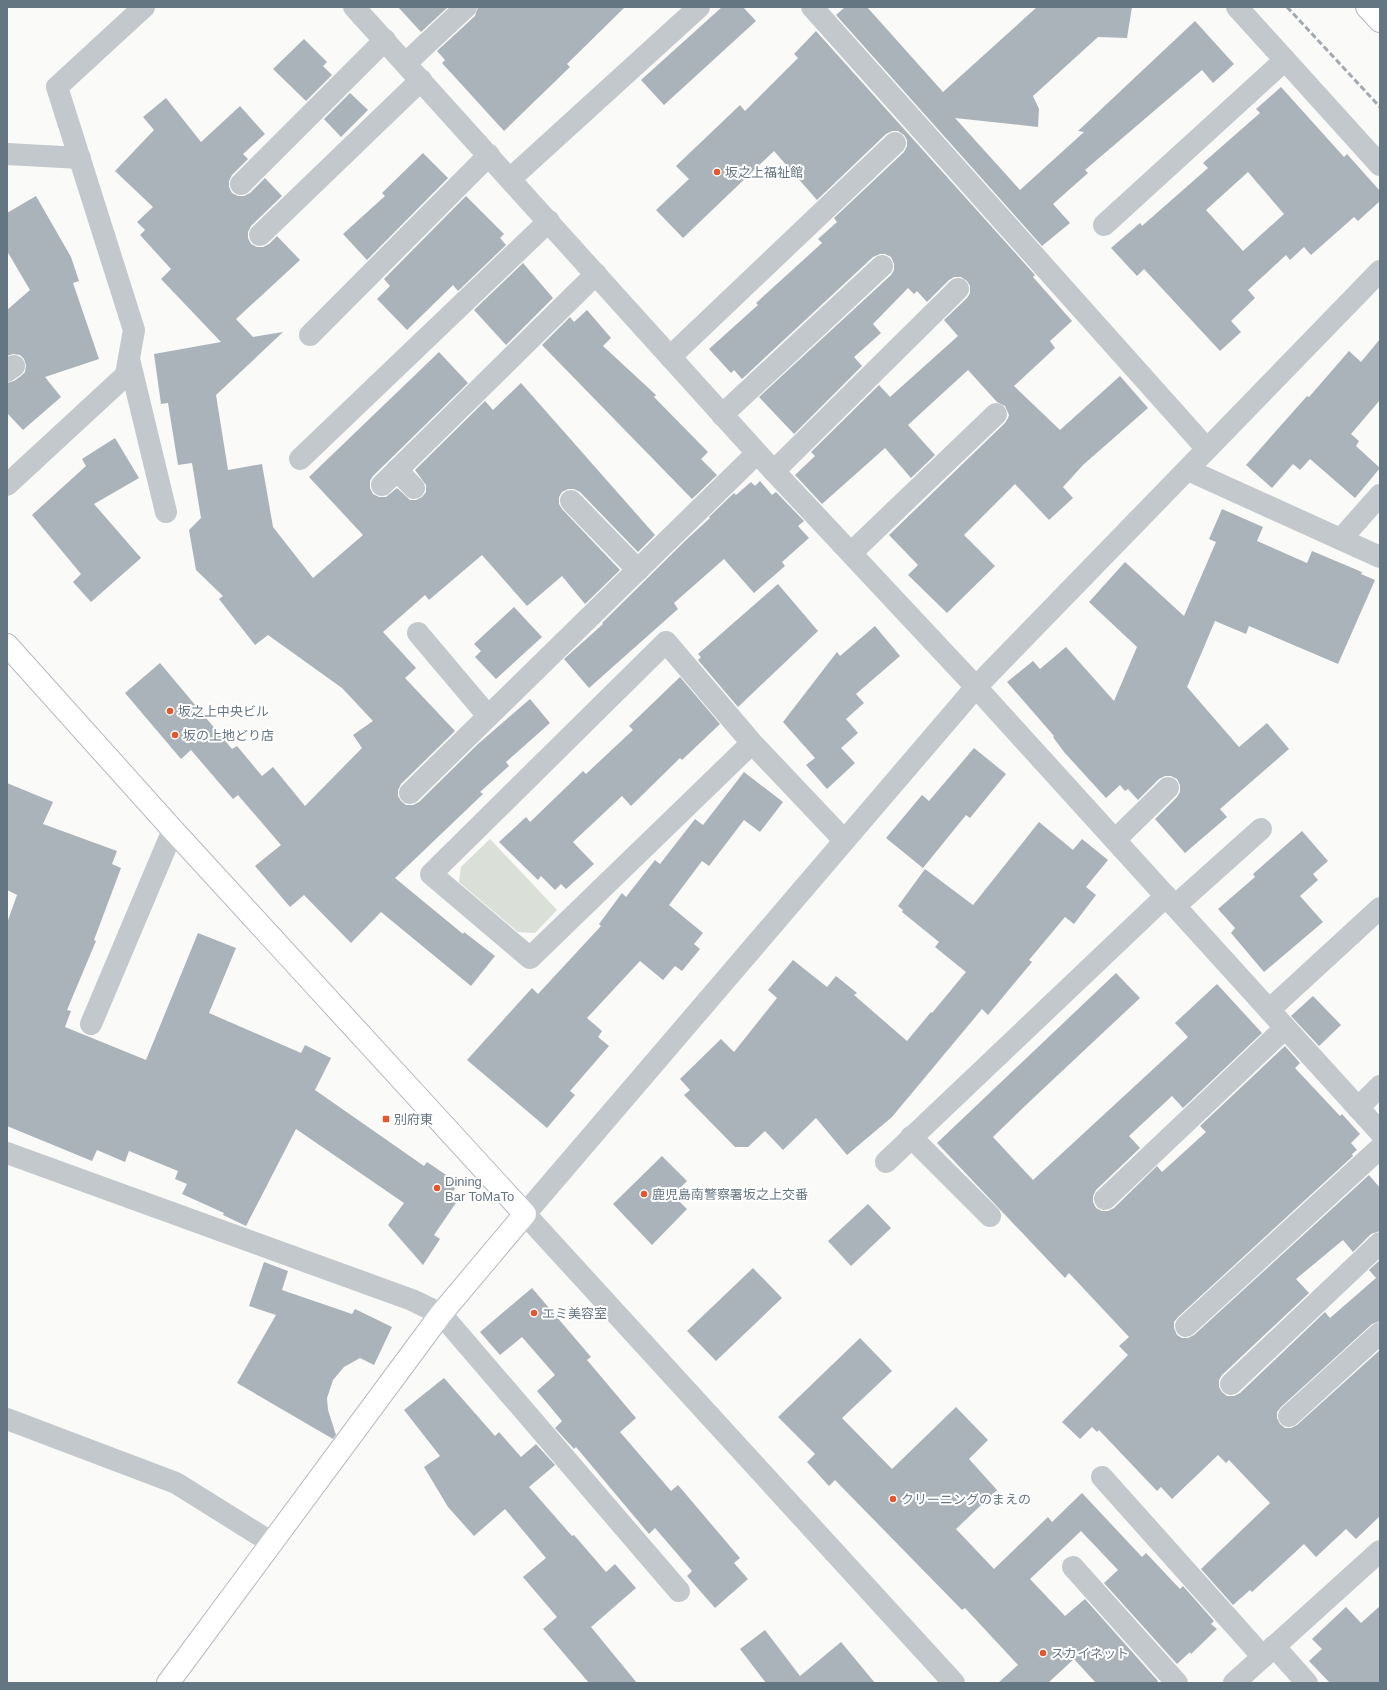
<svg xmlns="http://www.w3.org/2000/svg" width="1387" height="1690" viewBox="0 0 1387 1690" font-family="Arial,'Noto Sans JP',sans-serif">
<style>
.green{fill:#dadfd7}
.building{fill:#aab3b9;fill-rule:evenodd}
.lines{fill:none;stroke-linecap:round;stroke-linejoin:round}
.secondary-casing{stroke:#b3babf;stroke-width:24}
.highway-casing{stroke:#b4b9bd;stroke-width:24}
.street{stroke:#c3c8cc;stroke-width:22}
.secondary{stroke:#fff;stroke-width:22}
.highway{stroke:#fff;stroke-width:22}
.rail{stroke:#a2aab0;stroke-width:3;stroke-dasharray:6 3;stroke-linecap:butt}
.poi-dot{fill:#e4572e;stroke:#fff;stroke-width:1.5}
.labels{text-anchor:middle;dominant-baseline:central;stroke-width:4;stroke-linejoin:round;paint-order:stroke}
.poi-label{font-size:13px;fill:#657683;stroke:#fff;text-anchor:start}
</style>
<rect width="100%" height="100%" fill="#fafaf8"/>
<polygon class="green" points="490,839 557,910 535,933 518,932 459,882 461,867"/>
<g class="building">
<polygon points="398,7 448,7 421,32"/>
<polygon points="478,7 625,7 567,64 570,67 504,131 442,63 445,60 437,51 475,16"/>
<polygon points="722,7 743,7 756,21 664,105 641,80"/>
<polygon points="845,7 867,7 943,92 1037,7 1132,7 1127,38 1098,37 1033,96 1039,109 1038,127 955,118 1020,190 1084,132 1078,131 1195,21 1234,64 1213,83 1202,70 1085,170 1088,173 1053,204 1070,223 1042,246 836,15"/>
<polygon points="816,31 1035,275 1033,277 1072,321 1050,341 1055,348 1014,386 1060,430 1120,376 1148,408 1083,465 1063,487 1073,498 1049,520 1015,484 964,535 995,566 947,613 908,575 918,565 889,535 1005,423 1008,418 1009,415 1005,406 997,402 968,370 908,425 935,455 911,478 885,448 822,504 795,475 815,456 811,452 879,385 890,397 958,336 944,320 967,298 970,293 970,286 967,281 961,277 954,277 949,280 927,302 917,291 914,294 908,288 873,324 881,333 854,357 862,366 794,434 759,397 891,275 894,270 894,264 891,257 885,254 880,254 873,257 742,379 734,370 731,373 709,349 758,305 756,303 822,243 818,239 837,222 834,218 904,152 907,146 907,140 904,135 898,131 892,131 886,134 817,200 774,151 683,238 656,210 689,179 676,166 740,105 745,111 798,58 794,54"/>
<polygon points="304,39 327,62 323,66 332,75 306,101 273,69"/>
<path d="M 1281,87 L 1344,157 L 1347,154 L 1380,191 L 1380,201 L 1358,221 L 1354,217 L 1311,255 L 1304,247 L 1290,260 L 1286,255 L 1248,290 L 1255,298 L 1231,321 L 1241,332 L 1220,351 L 1144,269 L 1137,276 L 1111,248 L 1140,223 L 1142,226 L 1208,168 L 1203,163 L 1260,113 L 1256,109 ZM 1248,172 L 1284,214 L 1243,251 L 1206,210 Z"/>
<polygon points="350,93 368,110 341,137 324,119"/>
<polygon points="166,98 201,142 240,106 265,134 243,154 248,159 232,175 229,181 229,187 232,193 238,196 244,196 250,193 265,178 282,196 251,226 248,232 248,238 251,244 257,247 263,247 269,244 277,236 300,260 236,319 253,337 283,332 216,395 228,470 262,464 273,527 313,578 363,535 309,477 439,352 468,383 373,476 370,481 370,488 373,494 379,497 386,497 397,488 410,500 416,500 422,497 426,492 426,485 415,470 485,401 493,410 521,383 655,535 638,552 580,492 574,489 568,489 562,492 559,497 559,504 562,509 620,570 585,604 562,576 527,606 482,555 429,600 425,595 383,632 416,668 405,678 455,731 401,784 398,790 398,796 401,801 406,805 413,805 419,802 478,744 530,699 550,723 506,762 509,766 480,792 483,794 395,878 463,934 464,932 495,956 471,986 381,912 351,943 304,895 290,907 255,866 281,845 238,795 233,799 191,750 181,759 125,693 160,663 232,749 237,746 262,776 273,767 305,806 362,748 353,735 373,721 342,688 268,635 255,645 219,599 223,596 196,570 189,530 201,518 192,463 178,465 168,403 161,404 154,354 221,342 161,279 171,269 140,235 145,230 137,222 153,207 115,171 154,130 143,117"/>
<polygon points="423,153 448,178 367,260 343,234 385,196 382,193"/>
<polygon points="36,196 71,257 79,281 73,283 99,359 45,377 61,397 23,430 7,413 7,383 14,381 21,376 25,372 26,365 24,359 20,355 13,354 7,356 7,310 30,290 7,251 7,213"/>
<polygon points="466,196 504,234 500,238 506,245 458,291 453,285 407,330 377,299 390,286 384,279"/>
<polygon points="523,263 553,298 506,345 474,310"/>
<polygon points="587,310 611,338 603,346 656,395 654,397 708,452 701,459 717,475 692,499 542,345 539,348 570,317 574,322"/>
<polygon points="1380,339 1380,400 1351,434 1359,441 1356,446 1380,468 1355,498 1310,459 1300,470 1293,464 1272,488 1246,465 1307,396 1309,397 1349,351 1361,362"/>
<polygon points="115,438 139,478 94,504 141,558 91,602 73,582 81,574 32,515 86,466 82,459"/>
<polygon points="760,481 772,495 776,492 804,521 798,526 809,538 782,562 785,566 754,593 724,559 674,603 678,609 589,688 564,659 603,624 602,623 686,540 710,518 709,517 734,493 736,495 751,482 755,486"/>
<polygon points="1222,509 1263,527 1257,541 1307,563 1312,551 1362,572 1361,574 1375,580 1338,664 1249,626 1246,634 1215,621 1187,687 1239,747 1267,723 1289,749 1220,809 1227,817 1185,853 1155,819 1177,797 1180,792 1180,785 1177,779 1171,776 1165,776 1159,779 1138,800 1128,789 1125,791 1120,785 1106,798 1064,752 1053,737 1054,736 1007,682 1033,661 1040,669 1066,647 1114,701 1137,647 1089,602 1125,562 1184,616 1216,542 1209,539"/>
<polygon points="778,584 818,631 738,707 698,660 701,657 698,654"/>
<polygon points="514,607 542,637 496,679 475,657 481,651 474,644"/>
<polygon points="875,626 900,656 856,694 864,703 846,719 858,733 841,748 855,763 827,789 806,765 815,758 783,722 837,652 840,656"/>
<polygon points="680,677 720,724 682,760 680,758 631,806 622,796 573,842 594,864 566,889 561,884 555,890 541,876 538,880 499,842 526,817 530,822 583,771 586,774 633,730 629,726"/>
<polygon points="974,748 1006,774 970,818 966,815 923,868 886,838 922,795 929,801"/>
<polygon points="744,772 783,802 760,832 744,820 709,866 702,861 669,905 703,933 694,944 700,949 682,971 675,966 663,980 640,961 587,1018 602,1031 598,1037 609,1046 570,1091 575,1095 547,1128 467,1060 532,988 538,994 601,926 599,924 622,893 626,897 655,860 660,864 695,819 703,825"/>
<polygon points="7,783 53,802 43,824 117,851 112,864 121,868 94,940 96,941 67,1010 71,1011 65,1027 146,1060 198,933 236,948 209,1013 301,1053 305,1045 331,1058 315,1090 424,1166 427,1162 458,1183 453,1192 460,1197 434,1235 440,1239 423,1265 388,1225 404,1203 296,1129 246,1226 223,1215 224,1213 182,1194 187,1184 175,1179 178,1171 129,1151 125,1162 97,1150 92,1161 7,1126 7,923 17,895 7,890"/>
<polygon points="1039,822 1073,850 1082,839 1108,860 1086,887 1096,895 1074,924 1065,917 1029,960 1032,962 988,1015 982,1009 892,1117 847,1155 816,1118 783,1150 765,1131 748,1147 735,1147 684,1095 690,1090 680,1079 721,1039 734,1052 777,998 768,990 793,960 827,987 836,976 857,993 854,995 907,1041 931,1012 932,1013 966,972 935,947 939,942 902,912 903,910 898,906 925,869 973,905"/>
<polygon points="1302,831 1328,861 1313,874 1318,880 1300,896 1323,922 1264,972 1231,933 1235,928 1218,909 1255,877 1253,874"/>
<polygon points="1116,973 1140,998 1027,1104 993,1137 1033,1180 1188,1037 1175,1023 1217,984 1262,1033 1183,1108 1172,1096 1129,1136 1140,1148 1096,1190 1093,1196 1093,1202 1096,1208 1102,1211 1108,1211 1114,1208 1157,1166 1162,1172 1206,1132 1200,1126 1285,1046 1300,1063 1295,1068 1340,1116 1342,1114 1360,1134 1351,1143 1357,1150 1352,1154 1353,1156 1178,1317 1174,1322 1174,1328 1177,1335 1182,1338 1188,1338 1194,1335 1369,1175 1380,1188 1380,1231 1371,1234 1353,1252 1343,1240 1296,1279 1309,1293 1222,1375 1219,1380 1219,1387 1222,1392 1227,1396 1234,1396 1240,1393 1325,1312 1330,1318 1376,1278 1369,1270 1380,1260 1380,1321 1372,1324 1281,1407 1277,1412 1277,1418 1280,1424 1285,1428 1291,1428 1297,1425 1380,1350 1380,1516 1356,1539 1346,1529 1316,1557 1304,1544 1252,1592 1250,1590 1233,1605 1201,1569 1270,1503 1229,1460 1226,1463 1218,1455 1172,1499 1161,1487 1157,1491 1099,1430 1097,1432 1092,1427 1080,1439 1062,1422 1128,1355 1119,1346 1129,1337 1069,1273 1065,1278 937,1143"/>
<polygon points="1313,996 1341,1025 1319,1046 1291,1016"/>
<polygon points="662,1156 687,1181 673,1195 687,1209 652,1245 613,1204"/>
<polygon points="868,1204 891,1228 851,1266 828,1241"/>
<polygon points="264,1262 288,1271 282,1290 352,1314 355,1309 392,1327 374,1365 360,1358 344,1367 333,1380 327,1398 328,1410 336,1435 333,1439 237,1383 276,1315 249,1306"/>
<polygon points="753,1268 782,1298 716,1361 687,1331"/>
<polygon points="532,1288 591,1357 587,1360 636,1418 620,1432 671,1491 678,1485 740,1558 734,1563 748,1579 715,1608 687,1576 692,1571 655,1528 649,1534 576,1447 574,1449 555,1428 562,1421 537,1391 555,1375 522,1337 500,1355 480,1332"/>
<polygon points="860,1338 892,1371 842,1418 892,1469 956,1407 988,1440 969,1459 997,1490 956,1529 994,1569 1048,1517 1052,1522 1082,1493 1142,1557 1146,1553 1180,1589 1183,1586 1214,1621 1211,1624 1217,1629 1191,1654 1190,1652 1177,1664 1104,1583 1118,1570 1081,1531 1030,1579 1065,1616 1085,1599 1158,1681 1156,1683 1096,1683 1074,1659 1048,1683 998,1683 1018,1665 965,1608 962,1610 835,1480 829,1486 807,1462 815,1454 778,1417"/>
<polygon points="444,1378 495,1436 499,1432 521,1457 536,1444 555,1465 529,1487 572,1536 574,1535 606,1572 615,1564 636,1588 591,1627 637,1683 589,1683 543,1629 557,1617 523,1577 546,1558 505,1509 474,1536 448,1507 424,1467 440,1456 404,1410"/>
<polygon points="1380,1606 1380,1683 1330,1683 1309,1661 1322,1649 1312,1639 1346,1607 1361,1623"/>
<polygon points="765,1630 800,1676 841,1642 875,1683 766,1683 740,1649"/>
</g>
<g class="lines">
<defs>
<polyline id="secondary" points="7,645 173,830 525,1214 441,1314 168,1683"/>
<polyline id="highway" points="1367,7 1380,21"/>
</defs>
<use href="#secondary" class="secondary-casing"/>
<use href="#highway" class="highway-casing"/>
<g class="street">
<polyline points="354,7 757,453 976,687 1380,1132"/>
<polyline points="812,7 1207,449"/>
<polyline points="1237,7 1380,165"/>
<polyline points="406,63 466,7"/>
<polyline points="7,154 80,158"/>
<polyline points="510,179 699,7"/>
<polyline points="241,184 385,40"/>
<polyline points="1104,225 1285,60"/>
<polyline points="260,235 421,80"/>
<polyline points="310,335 489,155"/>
<polyline points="670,357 895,143"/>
<polyline points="129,359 166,512"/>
<polyline points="7,371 14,366"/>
<polyline points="722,415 882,266"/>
<polyline points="300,459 549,221"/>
<polyline points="397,470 414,488"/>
<polyline points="1188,470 1380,557"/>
<polyline points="774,471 958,289"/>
<polyline points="7,485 126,375 134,330 57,87 144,7"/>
<polyline points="382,485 596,274"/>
<polyline points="571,501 638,570"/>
<polyline points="1341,539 1380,495"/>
<polyline points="851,553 996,414"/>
<polyline points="418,633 488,716"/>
<polyline points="752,743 530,958 431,874 666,642 752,743 844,840"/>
<polyline points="410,793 757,453"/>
<polyline points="1115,840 1168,788"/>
<polyline points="1175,906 1261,829"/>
<polyline points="1269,1010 1380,908"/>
<polyline points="91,1024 173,830"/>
<polyline points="1358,1108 1380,1086"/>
<polyline points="911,1137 990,1216"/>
<polyline points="7,1153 412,1300 441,1314 679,1591"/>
<polyline points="886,1162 1166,896"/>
<polyline points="1105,1199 1285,1028"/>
<polyline points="1186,1326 1380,1148"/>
<polyline points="1231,1384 1380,1243"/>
<polyline points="1289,1416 1380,1333"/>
<polyline points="7,1419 176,1483 272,1543"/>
<polyline points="1102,1477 1263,1657"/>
<polyline points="1073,1567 1177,1683"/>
<polyline points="1274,1646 1307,1683"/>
<polyline points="954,1683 525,1214 976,687 1380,271"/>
<polyline points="1234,1683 1380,1551"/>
</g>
<use href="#secondary" class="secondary"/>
<use href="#highway" class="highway"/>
<polyline class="rail" points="1287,7 1380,107"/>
</g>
<g class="poi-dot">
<circle cx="717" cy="172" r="4"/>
<circle cx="170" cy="711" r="4"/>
<circle cx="175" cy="735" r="4"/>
<rect x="382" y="1115" width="8" height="8" rx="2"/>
<circle cx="437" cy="1188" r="4"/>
<circle cx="644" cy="1194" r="4"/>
<circle cx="534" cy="1313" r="4"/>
<circle cx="893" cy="1499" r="4"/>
<circle cx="1043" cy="1653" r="4"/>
</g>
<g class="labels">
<g class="poi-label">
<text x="725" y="172">坂之上福祉館</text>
<text x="178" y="711">坂之上中央ビル</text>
<text x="183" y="735">坂の上地どり店</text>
<text x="394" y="1119">別府東</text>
<text x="445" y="1181">Dining<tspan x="445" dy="15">Bar ToMaTo</tspan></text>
<text x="652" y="1194">鹿児島南警察署坂之上交番</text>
<text x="542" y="1313">エミ美容室</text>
<text x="901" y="1499">クリーニングのまえの</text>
<text x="1051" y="1653">スカイネット</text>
</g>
</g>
<rect width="1387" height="1690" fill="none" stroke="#657683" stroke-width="16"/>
</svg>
